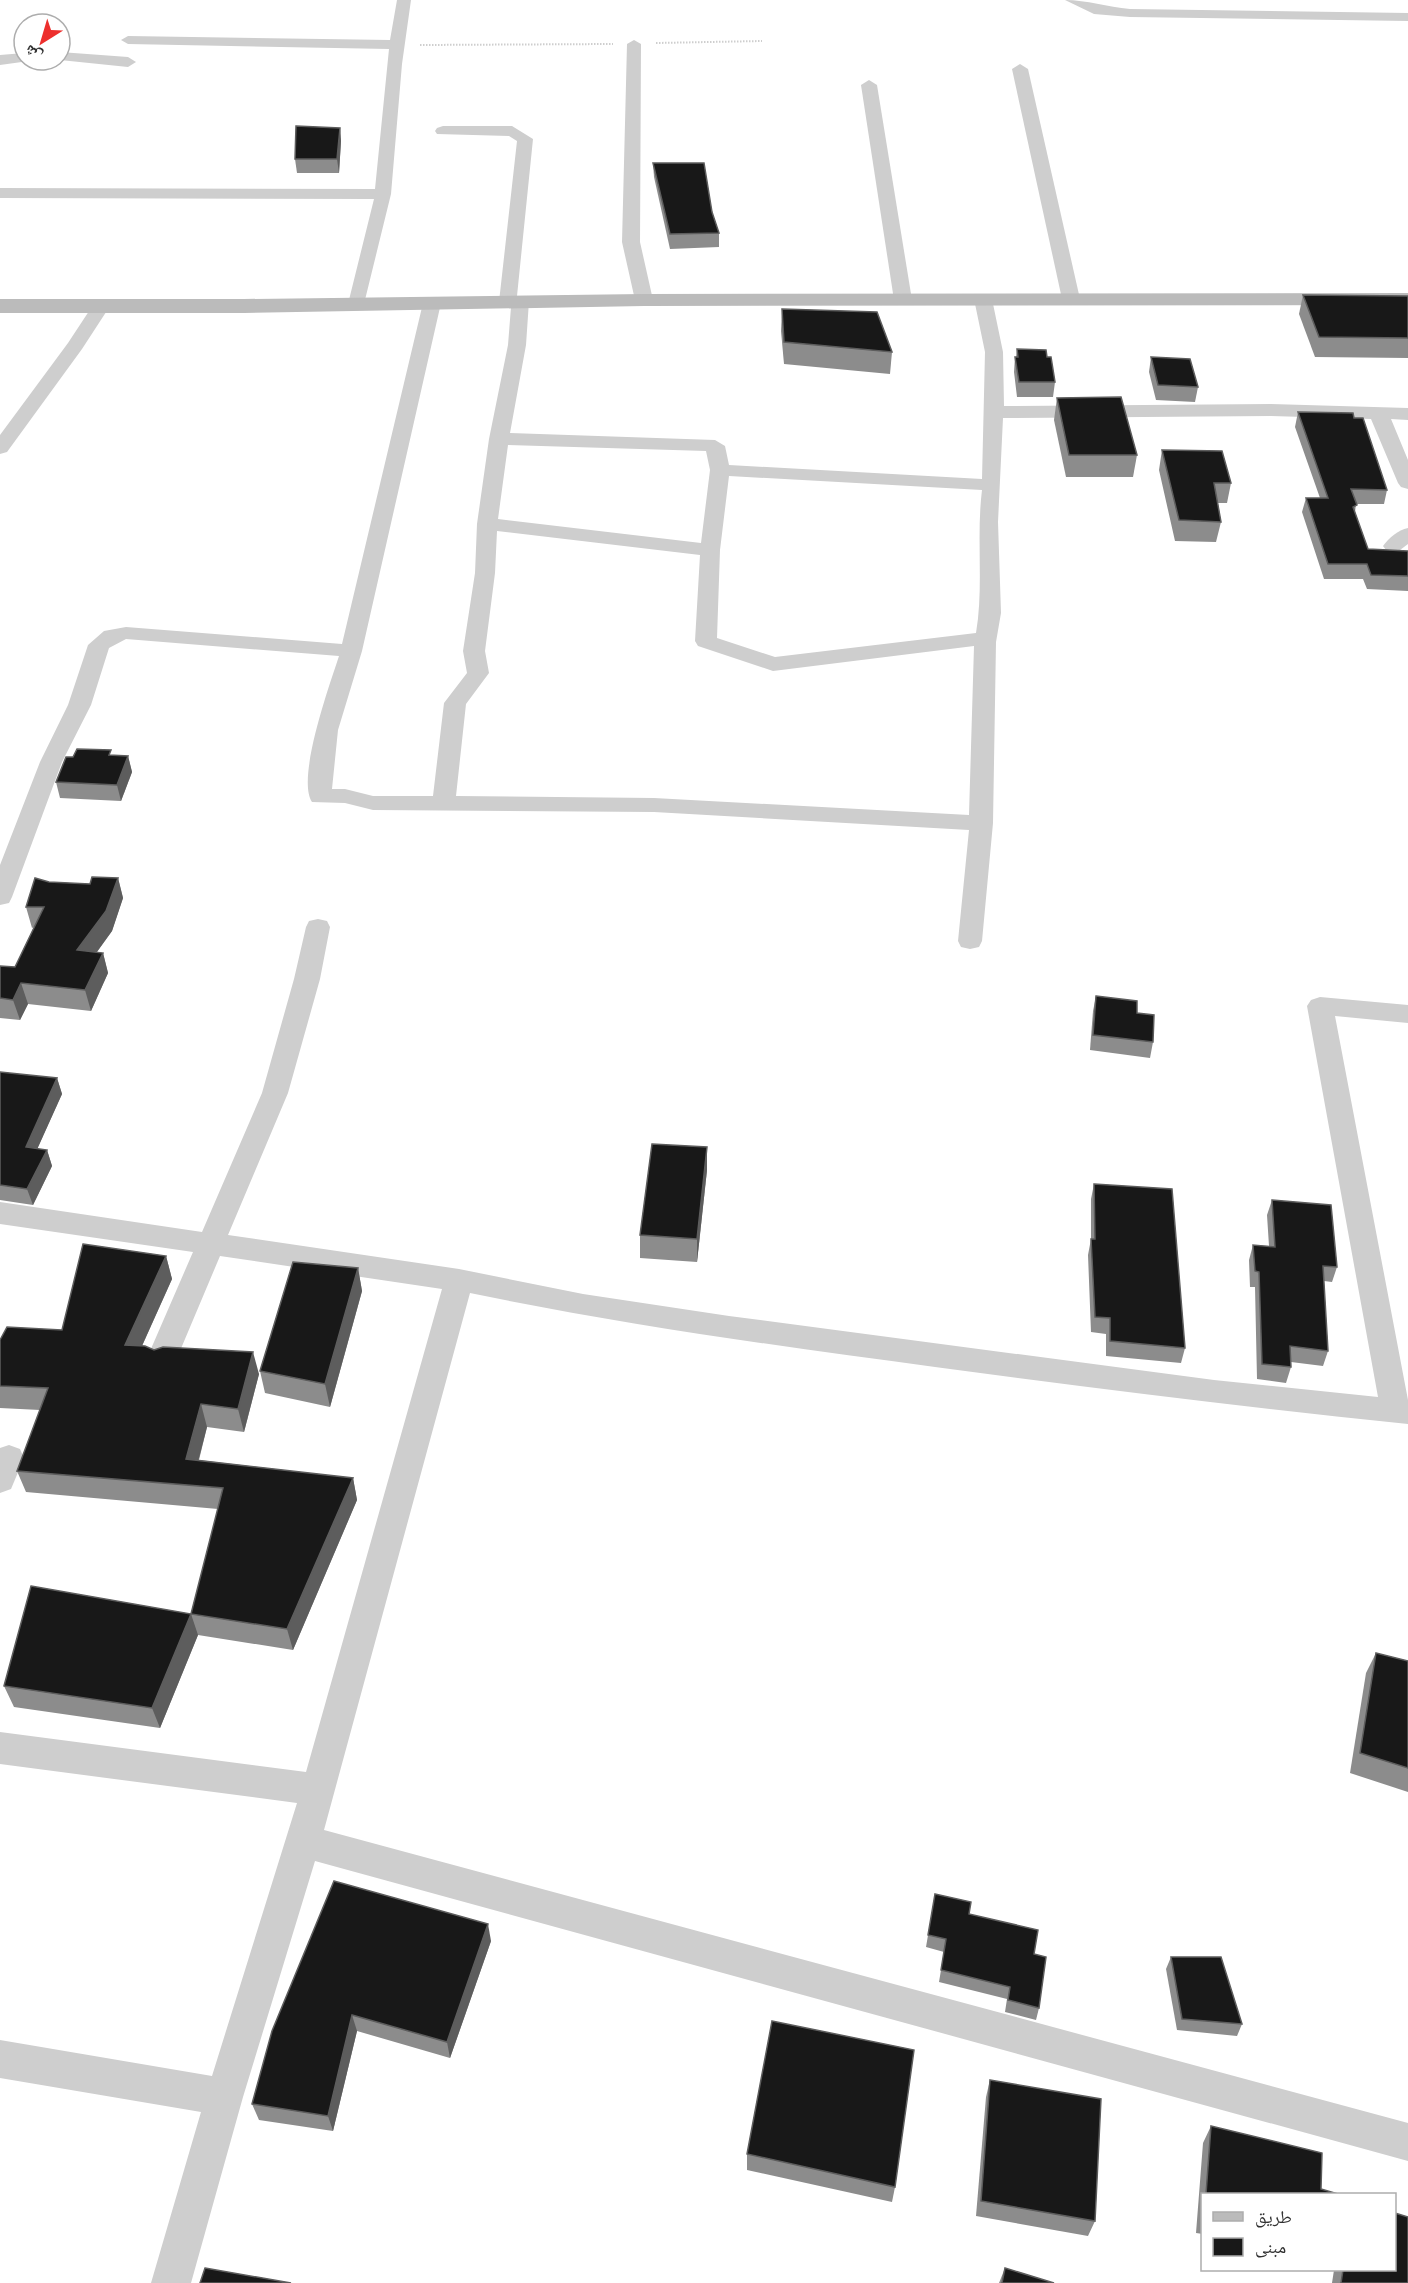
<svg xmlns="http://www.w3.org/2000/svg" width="1408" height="2283" viewBox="0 0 1408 2283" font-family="Arial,'Noto Naskh Arabic',sans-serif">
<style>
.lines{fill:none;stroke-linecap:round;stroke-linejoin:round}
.path{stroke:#cecece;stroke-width:2;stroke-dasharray:1.5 1.5;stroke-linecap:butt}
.minor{fill:#cecece;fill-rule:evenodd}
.secondary{fill:#bbb;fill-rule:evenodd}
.wall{fill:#8c8c8c}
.shaded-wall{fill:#5d5d5d}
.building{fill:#181818;stroke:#5d5d5d;stroke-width:1.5}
</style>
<rect width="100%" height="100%" fill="#fff"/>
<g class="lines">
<g class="path">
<path d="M656,43L762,41"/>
<path d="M420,45L613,44"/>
</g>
<g class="minor">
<path d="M397,0H411L402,64L391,194L363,308H351L348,304L374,199L0,198V188L375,189L389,49L128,44L121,40L128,36L390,40Z"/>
<path d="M1065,0C1087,0 1107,7 1130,9L1408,13V21L1130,17L1094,14Z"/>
<path d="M634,40L641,44L640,242L653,300L644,305L635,300L622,242L627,44Z"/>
<path d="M60,52L128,57L136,62L128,67L60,60Z"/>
<path d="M24,53V60L29,61L0,65V55Z"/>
<path d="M1020,64L1028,69L1080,299L1071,304L1062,299L1012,69Z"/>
<path d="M869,80L877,85L912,300L903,305L894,300L861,85Z"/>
<path d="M443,126H512L533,139L517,296L526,297L529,301L526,345L510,433L715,440L725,446L729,465L982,479L985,352L974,299L983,294L992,299L1003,352L1004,406L1271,404L1408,408V420L1391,419L1408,460V489L1401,487L1398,483L1371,419L1271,416L1003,418L998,522L1001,613L996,642L993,823L982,941L979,947L970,949L961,947L958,941L969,830L654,812L373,810L345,803L312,802C296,778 330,684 339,656L126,639L109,648L91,705L62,762L12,897L9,903L0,905V865L40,762L68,705L88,645L104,631L126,627L342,644L423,303L432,298L441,303L362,651L338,730L332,789H345L373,796H433L444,703L467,673L463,651L475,573L477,524L489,439L508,345L511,307L502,306L499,302L517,141L509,136L437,134L435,131L437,128ZM508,445L706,451L710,470L701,543L498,519ZM729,476L982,490C976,538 984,586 976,633L775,657L717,638L720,550ZM497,531L700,555L695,641L698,646L773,671L974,646L969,815L654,798L456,796L466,704L489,673L485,651L495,573Z"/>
<path d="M101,301L110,306L82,349L7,452L0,454V435L68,343L95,302Z"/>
<path d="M1408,528V544L1400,550H1386L1383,546C1389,538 1398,530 1408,528Z"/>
<path d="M318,919L327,921L330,927L320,979L288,1093L228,1235L459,1269L583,1294L729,1316L1214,1380L1378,1397L1307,1006L1311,1000L1320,997L1408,1005V1023L1335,1016L1408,1400V1424C1250,1408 1093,1388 935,1367C779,1346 624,1325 470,1293L324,1830L1408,2123V2161L315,1861L243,2097L191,2283H151L201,2112L0,2078V2040L212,2076L297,1803L0,1764V1732L306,1772L442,1289L220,1256L177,1358L172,1366L162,1370L152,1366L147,1358L193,1252L0,1224V1202L202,1232L262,1093L294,979L306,927L309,921Z"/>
<path d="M9,1445L20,1449L24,1458L11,1489L0,1493V1448Z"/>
</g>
<path class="secondary" d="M1408,293V305L644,306L244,313H0V299H244L644,294Z"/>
</g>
<g class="wall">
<path d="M340,128L341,141L339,173H297L295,159Z"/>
<path d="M653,163L712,212L719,233V247L670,249L654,177Z"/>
<path d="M1303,295L1408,296V358L1315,357L1299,314Z"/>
<path d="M782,309L892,352L890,374L784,364L781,331Z"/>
<path d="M1017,349L1047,357L1055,382L1053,397H1017L1014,372L1015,357H1016Z"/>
<path d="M1151,357L1198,387L1195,402L1156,400L1149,372Z"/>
<path d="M1057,398L1137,455L1133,477H1066L1054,420Z"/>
<path d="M1298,412L1354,418L1387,490L1384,504H1356L1355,512L1368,549L1408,552V591L1367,589L1363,579H1324L1302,512L1306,498H1320L1295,427Z"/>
<path d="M1162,450L1231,483L1227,503H1218L1221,522L1216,542L1175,541L1159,470Z"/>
<path d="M113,755L128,756L132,772L121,801L60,798L56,782L73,757Z"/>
<path d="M118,878L123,898L112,931L97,952L103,953L108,973L91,1011L28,1004L20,1020L0,1018V966L15,967L34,927L32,928L26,907L49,882L90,884Z"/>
<path d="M1096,996L1137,1013L1153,1042L1150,1058L1090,1050L1093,1011Z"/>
<path d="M0,1072L57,1078L62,1094L37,1149L47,1150L52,1166L33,1205L0,1200Z"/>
<path d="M707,1147V1170L697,1262L640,1258V1235Z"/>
<path d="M1094,1184L1185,1348L1181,1363L1106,1356V1334L1091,1332L1088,1255L1091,1239V1199Z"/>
<path d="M1272,1200L1337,1267L1332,1282L1324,1281L1328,1351L1323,1366L1291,1362V1367L1286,1383L1257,1379L1255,1287H1250L1249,1260L1253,1245L1269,1246L1267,1215Z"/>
<path d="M166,1256L172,1279L142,1346L154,1350L259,1374L244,1432L207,1427L199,1460L353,1478L357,1500L293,1650L198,1635L160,1728L14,1707L4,1686L191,1614L218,1509L26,1492L17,1471L40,1410L0,1408V1340L62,1330Z"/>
<path d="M358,1268L362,1291L330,1407L265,1393L260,1371Z"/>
<path d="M1376,1653L1408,1661V1792L1350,1773L1366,1673Z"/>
<path d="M935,1894L969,1914L1034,1954L1039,2008L1036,2020L1005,2012L1007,1999L939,1982L944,1952L926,1947Z"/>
<path d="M491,1941L450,2058L357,2031L333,2131L259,2120L252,2104L272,2031Z"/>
<path d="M1171,1957L1242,2024L1237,2036L1177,2030L1166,1969Z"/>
<path d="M990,2080L1095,2221L1088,2236L976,2216L986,2097Z"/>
<path d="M1211,2126L1321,2189L1338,2194H1203V2234L1196,2233L1203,2143Z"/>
<path d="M747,2154L895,2187L892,2202L747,2170Z"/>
<path d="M1005,2268L1054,2283H999Z"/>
<path d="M1334,2270H1395L1408,2283H1332Z"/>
</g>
<g class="shaded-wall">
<path d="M340,128L341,141L339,173L337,159Z"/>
<path d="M128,756L132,772L121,801L117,785Z"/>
<path d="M118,878L123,898L112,931L83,971L77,950Z"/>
<path d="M103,953L108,973L91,1011L85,990Z"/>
<path d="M21,983L28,1004L20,1020L13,1000Z"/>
<path d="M57,1078L62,1094L31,1163L26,1147Z"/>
<path d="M707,1147V1170L697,1262V1239Z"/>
<path d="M47,1150L52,1166L33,1205L27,1189Z"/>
<path d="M166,1256L172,1279L132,1368L125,1345Z"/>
<path d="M358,1268L362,1291L330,1407L325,1384Z"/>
<path d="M253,1352L259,1374L244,1432L238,1409Z"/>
<path d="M201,1404L207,1427L193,1481L186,1459Z"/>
<path d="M353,1478L357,1500L293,1650L287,1629Z"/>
<path d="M191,1614L198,1635L160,1728L152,1708Z"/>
<path d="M488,1924L491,1941L450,2058L447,2042Z"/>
<path d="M352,2015L357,2031L333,2131L328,2116Z"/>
</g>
<g class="building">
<path d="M296,126L340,128L337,159H295Z"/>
<path d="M653,163H704L712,212L719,233L670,234Z"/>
<path d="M1303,295L1408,296V338L1319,337Z"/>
<path d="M782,309L877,312L892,352L784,342Z"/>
<path d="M1017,349L1046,350L1047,357H1051L1055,382H1019L1015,357H1018Z"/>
<path d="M1151,357L1190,359L1198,387L1158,385Z"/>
<path d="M1121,397L1137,455H1069L1057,398Z"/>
<path d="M1298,412L1353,413L1354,418H1363L1387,490L1351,489L1357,505L1353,507L1368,549L1408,551V576L1371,575L1367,564H1328L1306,498H1328Z"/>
<path d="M1162,450L1222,451L1231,483H1214L1221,522L1179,520Z"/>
<path d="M77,749L111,750L109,755L128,756L117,785L56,782L66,757H73Z"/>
<path d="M92,877L118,878L106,911L77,950L103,953L85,990L21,983L13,1000L0,998V966L15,967L44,907H26L35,878L49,882L90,884Z"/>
<path d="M1096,996L1137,1001V1013L1154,1015L1153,1042L1093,1035Z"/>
<path d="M0,1072L57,1078L26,1147L47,1150L27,1189L0,1185Z"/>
<path d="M652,1144L707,1147L697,1239L640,1235Z"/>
<path d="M1094,1184L1172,1189L1185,1348L1110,1341V1318L1095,1317L1091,1239H1095Z"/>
<path d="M1272,1200L1331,1205L1337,1267L1323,1266L1328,1351L1290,1346L1291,1367L1262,1364L1259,1272L1255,1271L1253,1245L1275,1247Z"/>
<path d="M83,1244L166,1256L125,1345L145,1346L154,1350L163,1347L253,1352L238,1409L201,1404L186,1459L353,1478L287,1629L191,1614L223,1488L17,1471L48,1388L0,1386V1340L7,1327L62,1330Z"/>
<path d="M293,1262L358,1268L325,1384L260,1371Z"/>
<path d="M31,1586L191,1614L152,1708L4,1686Z"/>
<path d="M1376,1653L1408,1661V1768L1360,1753Z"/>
<path d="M334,1881L488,1924L447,2042L352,2015L328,2116L252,2104L272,2031Z"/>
<path d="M935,1894L971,1902L969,1914L1038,1930L1034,1954L1046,1957L1039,2008L1008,2000L1010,1987L941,1970L946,1939L928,1935Z"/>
<path d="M1171,1957H1221L1242,2024L1182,2019Z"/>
<path d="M772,2021L914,2050L895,2187L747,2154Z"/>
<path d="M990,2080L1101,2099L1095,2221L981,2201Z"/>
<path d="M1211,2126L1322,2153L1321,2189L1338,2194H1206Z"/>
<path d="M1395,2213L1408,2217V2283H1341L1343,2270H1395Z"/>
<path d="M205,2268L291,2283H200Z"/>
<path d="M1005,2268L1054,2283H1002Z"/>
</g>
<rect x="1201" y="2193" width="195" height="78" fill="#ffffff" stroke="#adadad" stroke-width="1.5"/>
<rect x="1213" y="2212" width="30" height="9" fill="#bbbbbb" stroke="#adadad" stroke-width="1.5"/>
<text x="1255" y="2223" font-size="18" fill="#313131">طريق</text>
<rect x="1213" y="2238" width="30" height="18" fill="#181818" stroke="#adadad" stroke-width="1.5"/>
<text x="1255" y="2253" font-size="18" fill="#313131">مبنى</text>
<g transform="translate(42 42) rotate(217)"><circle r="28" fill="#ffffff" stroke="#adadad" stroke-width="1.5"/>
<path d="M0-4.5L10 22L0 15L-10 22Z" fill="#ed2f2d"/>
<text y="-9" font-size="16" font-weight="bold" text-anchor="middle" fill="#313131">ش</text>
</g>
</svg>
